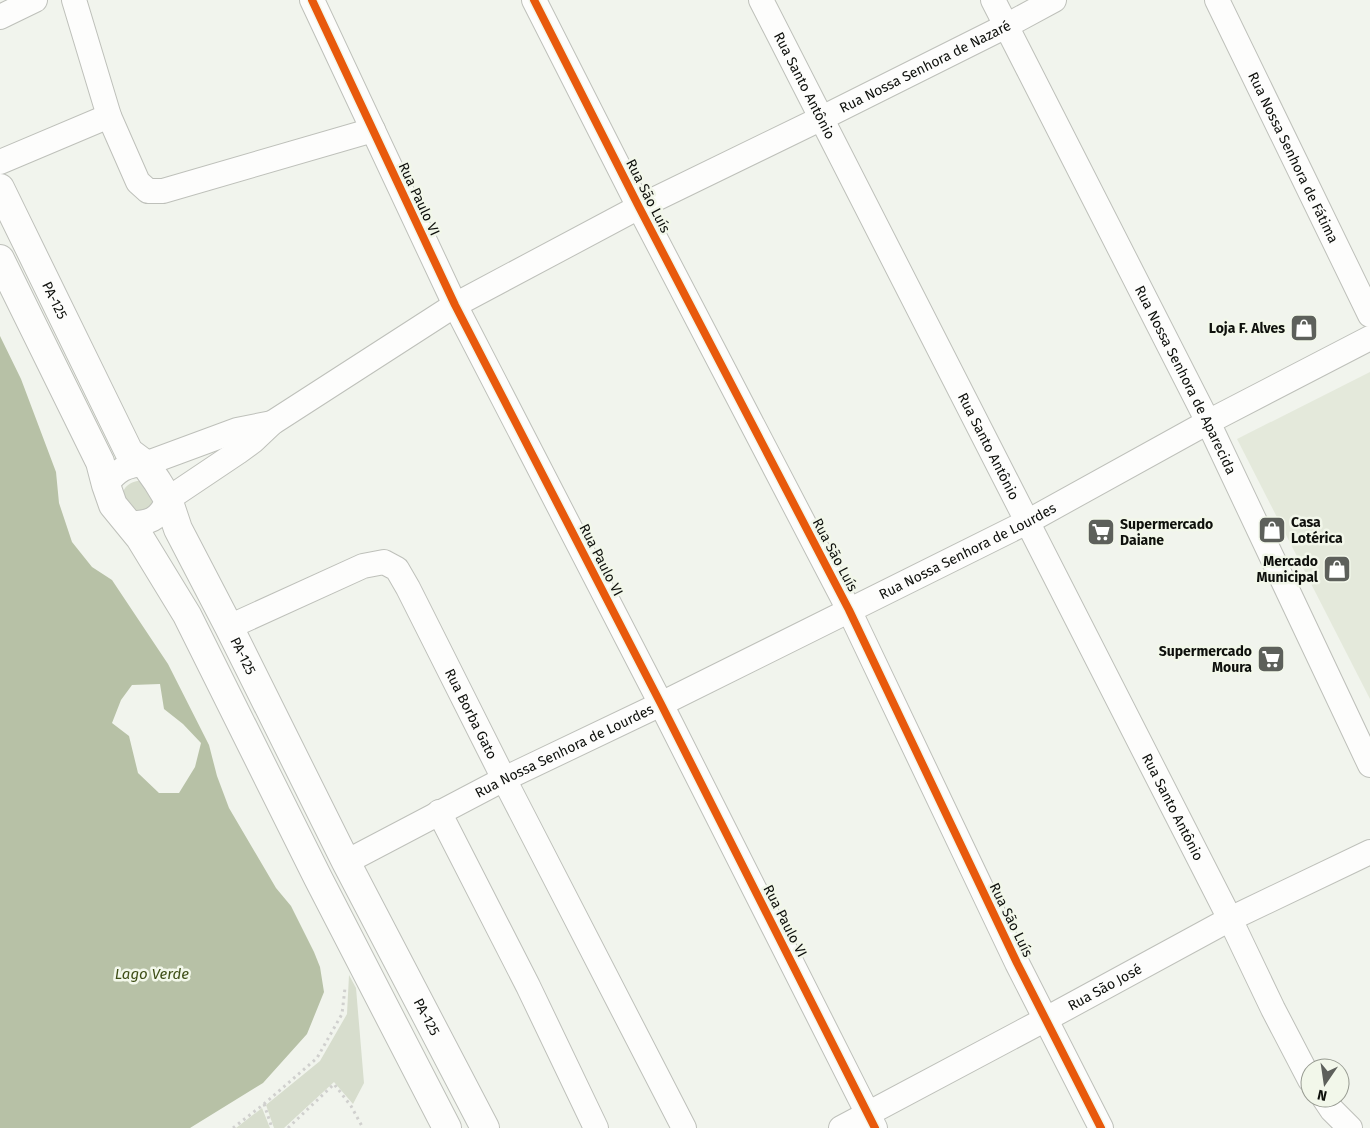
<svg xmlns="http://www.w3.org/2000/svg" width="1370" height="1128" viewBox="0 0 1370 1128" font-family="'Fira Sans',sans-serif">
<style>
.built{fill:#e4e9db}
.green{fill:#d7ddcd}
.water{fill:#b7c1a6;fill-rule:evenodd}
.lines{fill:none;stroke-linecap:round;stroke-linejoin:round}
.minor-casing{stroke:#bec0ba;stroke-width:26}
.tertiary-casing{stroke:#bec0ba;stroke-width:30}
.path{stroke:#d0d0ce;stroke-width:3;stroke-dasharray:2.5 4;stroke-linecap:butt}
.minor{stroke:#fdfdfc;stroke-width:24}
.tertiary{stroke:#fdfdfc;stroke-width:28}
.cycleway-casing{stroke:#f2f7ea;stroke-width:11}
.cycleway{stroke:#e8590c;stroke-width:8}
.labels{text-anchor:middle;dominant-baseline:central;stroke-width:5;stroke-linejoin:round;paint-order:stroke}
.street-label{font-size:14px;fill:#0e100c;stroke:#f2f7ea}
.poi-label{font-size:14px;font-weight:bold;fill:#0e100c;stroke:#f2f7ea;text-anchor:end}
.water-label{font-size:15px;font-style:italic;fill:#3e4e16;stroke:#f2f7ea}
</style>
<rect width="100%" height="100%" fill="#f1f4ed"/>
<path class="built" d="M1370,372V699L1237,439Z"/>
<g class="green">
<path d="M137,481H144L155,501L151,508L144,513L128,510L123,492C126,485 130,483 137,481Z"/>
<path d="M349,975L356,988L364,1083L353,1104L334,1082L284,1128H274L266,1105L320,1061L347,1014Z"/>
<path d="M262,1108L270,1128H236Z"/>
</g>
<path class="water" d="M0,336L21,379L56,472L59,503L72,542L92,567L112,580L168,664L209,745L217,776L229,808L276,888L291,906L314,952L320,967L324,992L307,1034L263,1083L190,1128H0ZM132,685L160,684L164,709L183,724L201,743L195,767L179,793H159L138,773L129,736L112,723L121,700Z"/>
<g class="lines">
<g class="minor-casing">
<g id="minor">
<path d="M74,0L109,116L138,182L148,191H163L373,130"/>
<path d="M312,0L455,305L661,704L875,1128"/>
<path d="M534,0L639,207L849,610L1017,963L1101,1128"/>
<path id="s1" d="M761,0L1230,919L1273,1009L1310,1080"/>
<path id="s2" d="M993,0L1208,422L1370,765"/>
<path id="s3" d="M1217,0L1370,315"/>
<path d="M0,17L35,0"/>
<path d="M0,162L109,116"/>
<path d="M106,485C117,470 126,465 145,464L237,430L272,423"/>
<path id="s4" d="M127,523C148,524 160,520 168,499L238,452L253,441L272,423L455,305L639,207L822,118L1006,26L1054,0"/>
<path id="s5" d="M229,627L363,566L384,562L397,569L408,588L504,779L684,1128"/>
<path d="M439,812L528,986L596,1128"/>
<path id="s6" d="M346,862L504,779L661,704L1027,522L1208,422L1370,338"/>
<path d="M1324,1098L1332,1110L1350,1128"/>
<path id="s7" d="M841,1128L1046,1019L1230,919L1370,852"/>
</g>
</g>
<g class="tertiary-casing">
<g id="tertiary">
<path id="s8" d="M0,188L129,452L145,464L157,481L168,499L178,529L229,627L346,862L485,1128"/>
<path d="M0,259L100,462L106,485L113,505L140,538L187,615L318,878L447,1128"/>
</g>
</g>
<g class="path">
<path d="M264,1104L272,1128"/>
<path d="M233,1128L264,1104L317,1058L342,1014L345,988"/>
<path d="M288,1128L334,1084L351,1106L363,1128"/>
</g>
<use href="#minor" class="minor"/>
<use href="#tertiary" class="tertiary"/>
<g class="cycleway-casing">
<g id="cycleway">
<path d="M312,0L455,305L661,704L875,1128"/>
<path d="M534,0L639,207L849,610L1017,963L1101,1128"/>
</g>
</g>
<use href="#cycleway" class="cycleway"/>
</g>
<defs>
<g id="shop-square" transform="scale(1.4375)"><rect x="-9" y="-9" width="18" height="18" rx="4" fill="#5d605b" stroke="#f2f7ea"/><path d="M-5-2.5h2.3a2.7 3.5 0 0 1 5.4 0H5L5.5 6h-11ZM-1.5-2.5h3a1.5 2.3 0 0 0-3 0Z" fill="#fff"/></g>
<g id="supermarket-square" transform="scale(1.4375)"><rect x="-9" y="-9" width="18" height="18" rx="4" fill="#5d605b" stroke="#f2f7ea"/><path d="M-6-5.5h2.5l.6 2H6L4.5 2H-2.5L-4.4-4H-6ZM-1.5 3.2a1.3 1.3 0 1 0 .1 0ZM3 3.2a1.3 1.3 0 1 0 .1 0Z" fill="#fff"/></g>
</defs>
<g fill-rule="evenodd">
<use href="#shop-square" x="1304" y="328"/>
<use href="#shop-square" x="1272" y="530"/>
<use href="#supermarket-square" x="1101" y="532"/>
<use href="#shop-square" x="1337" y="569"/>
<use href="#supermarket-square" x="1271" y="659"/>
</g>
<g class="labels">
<g class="street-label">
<text stroke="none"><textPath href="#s4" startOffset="926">Rua Nossa Senhora de Nazaré</textPath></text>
<text stroke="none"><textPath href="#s1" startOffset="96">Rua Santo Antônio</textPath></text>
<text stroke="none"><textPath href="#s3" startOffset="175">Rua Nossa Senhora de Fátima</textPath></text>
<text transform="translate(648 196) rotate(63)">Rua São Luís</text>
<text transform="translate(419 199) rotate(65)">Rua Paulo VI</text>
<text stroke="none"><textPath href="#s8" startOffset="125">PA-125</textPath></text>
<text stroke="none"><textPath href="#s2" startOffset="426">Rua Nossa Senhora de Aparecida</textPath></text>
<text stroke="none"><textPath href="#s1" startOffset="501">Rua Santo Antônio</textPath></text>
<text stroke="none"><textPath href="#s6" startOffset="695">Rua Nossa Senhora de Lourdes</textPath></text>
<text transform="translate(835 555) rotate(62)">Rua São Luís</text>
<text transform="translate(601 560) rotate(63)">Rua Paulo VI</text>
<text stroke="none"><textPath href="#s8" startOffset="530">PA-125</textPath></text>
<text stroke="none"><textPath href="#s5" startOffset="346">Rua Borba Gato</textPath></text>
<text stroke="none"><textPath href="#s6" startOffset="245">Rua Nossa Senhora de Lourdes</textPath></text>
<text stroke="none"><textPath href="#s1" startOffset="906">Rua Santo Antônio</textPath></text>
<text transform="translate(1011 920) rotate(64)">Rua São Luís</text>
<text transform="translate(785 921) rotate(63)">Rua Paulo VI</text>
<text stroke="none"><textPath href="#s7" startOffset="299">Rua São José</textPath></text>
<text stroke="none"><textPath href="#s8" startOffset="935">PA-125</textPath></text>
</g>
<g class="poi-label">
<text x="1285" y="328">Loja F. Alves</text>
<text x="1291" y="522" text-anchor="start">Casa<tspan x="1291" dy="16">Lotérica</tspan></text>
<text x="1120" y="524" text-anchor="start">Supermercado<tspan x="1120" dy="16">Daiane</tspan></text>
<text x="1318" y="561">Mercado<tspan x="1318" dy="16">Municipal</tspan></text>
<text x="1252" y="651">Supermercado<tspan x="1252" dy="16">Moura</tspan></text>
</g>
<g class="water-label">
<text x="152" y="974">Lago Verde</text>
</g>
</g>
<g transform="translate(1325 1083) rotate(193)"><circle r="24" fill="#f2f7ea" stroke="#979b91"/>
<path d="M0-4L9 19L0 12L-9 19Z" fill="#5d605b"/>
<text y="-8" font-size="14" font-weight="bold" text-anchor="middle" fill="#0e100c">N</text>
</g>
</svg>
